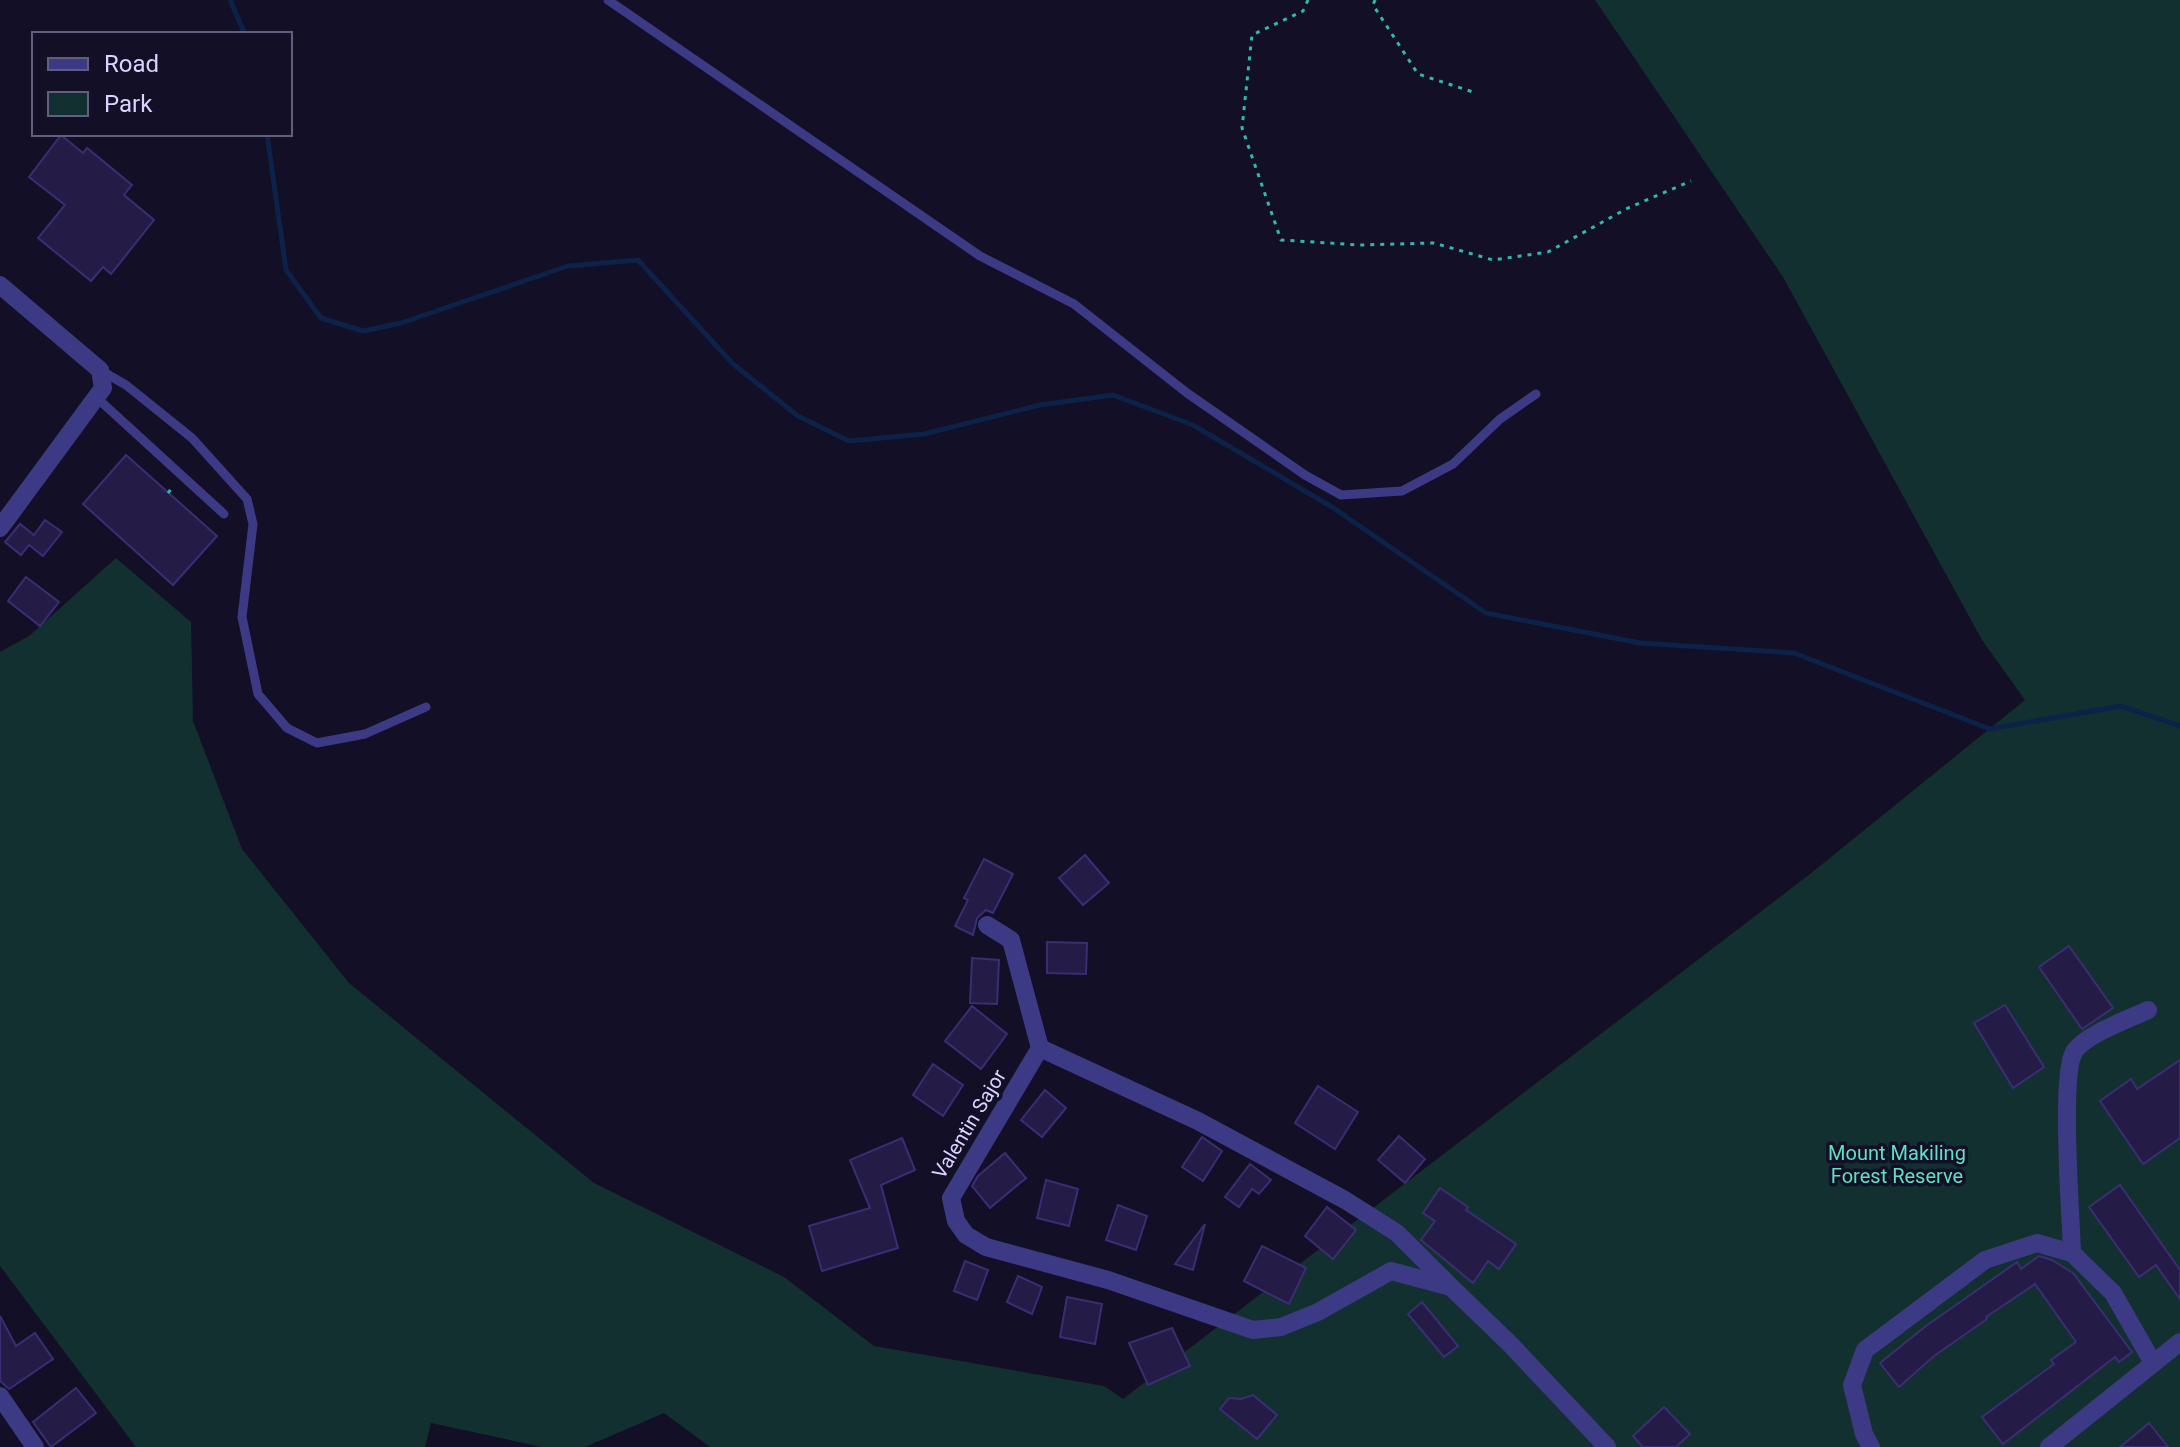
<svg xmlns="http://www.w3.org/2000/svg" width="2180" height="1447" viewBox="0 0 2180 1447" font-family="Roboto,sans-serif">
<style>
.green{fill:#12302f}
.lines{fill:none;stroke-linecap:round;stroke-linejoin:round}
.stream{stroke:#0c2248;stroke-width:5}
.building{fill:#241b47;stroke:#3b2d73;stroke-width:2}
.path{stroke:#2fb8b0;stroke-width:3;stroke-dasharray:4 6;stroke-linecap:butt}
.lane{stroke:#3d3a85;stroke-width:9}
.street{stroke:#3d3a85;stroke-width:18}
.labels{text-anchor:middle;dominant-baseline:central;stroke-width:7;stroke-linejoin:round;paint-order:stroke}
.street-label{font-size:20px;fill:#d9d4ff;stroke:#130f26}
.park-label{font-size:20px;fill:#5fe0c0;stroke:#130f26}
</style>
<rect width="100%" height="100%" fill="#130f26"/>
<path class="green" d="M1595,0H2180V1447H710L664,1413L585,1447H542L431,1423L425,1447H136L0,1266V652L29,636L116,558L191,622L193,721L242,849L349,983L594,1183L784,1277L874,1346L1104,1386L1123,1399L1810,874L2025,700L1982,640L1783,277Z"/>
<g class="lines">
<g class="stream">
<path d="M230,0L245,34"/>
<path d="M267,134L286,270L321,318L363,331L401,323L568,266L638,260L733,364L798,416L849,441L924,434L1040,405L1113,395L1193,425L1332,507L1486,613L1640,643L1794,653L1990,729L2121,706L2180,726"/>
</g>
</g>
<g class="building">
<path d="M61,135L83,153L87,148L132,185L124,195L154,220L111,274L103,267L91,281L38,238L65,205L29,177Z"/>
<path d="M126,455L217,536L173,585L83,504Z"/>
<path d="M45,520L62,532L43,556L29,545L21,555L5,542L20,524L34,535Z"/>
<path d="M26,577L59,602L40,626L8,601Z"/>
<path d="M1085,855L1109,883L1083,905L1059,878Z"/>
<path d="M984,859L1013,874L993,913L986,910L977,918L973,935L955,926L968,900L964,898Z"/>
<path d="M1047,942L1087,943L1086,974L1047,973Z"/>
<path d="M2069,946L2113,1008L2082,1029L2039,967Z"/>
<path d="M972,958L999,960L997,1004L970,1003Z"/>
<path d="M2005,1005L2044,1067L2013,1088L1974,1023Z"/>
<path d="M972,1006L1007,1034L981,1069L945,1041Z"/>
<path d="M2180,1060V1138L2143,1164L2100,1101L2131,1079L2137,1089Z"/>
<path d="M933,1064L963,1085L943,1116L913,1095Z"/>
<path d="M1318,1086L1358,1112L1335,1149L1295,1123Z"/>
<path d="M1045,1090L1066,1108L1042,1137L1021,1120Z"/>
<path d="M1399,1136L1425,1159L1405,1183L1378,1160Z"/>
<path d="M1202,1137L1222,1151L1203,1181L1182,1167Z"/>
<path d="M902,1138L915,1170L881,1185L898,1248L822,1271L809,1226L870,1208L850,1160Z"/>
<path d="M1005,1153L1026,1178L990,1208L972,1186L978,1176Z"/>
<path d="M1250,1164L1271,1180L1259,1194L1252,1189L1239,1207L1225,1197Z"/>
<path d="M1046,1180L1078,1189L1069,1226L1037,1218Z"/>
<path d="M2120,1185L2180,1270V1299L2156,1265L2139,1277L2089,1207Z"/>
<path d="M1440,1188L1468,1207L1466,1210L1516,1244L1499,1269L1488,1261L1473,1283L1421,1240L1435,1221L1423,1213Z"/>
<path d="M1118,1205L1147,1216L1136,1250L1106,1240Z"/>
<path d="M1327,1207L1356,1230L1333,1259L1305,1236Z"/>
<path d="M1205,1224L1193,1270L1175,1264Z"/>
<path d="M1262,1246L1306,1268L1289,1304L1244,1281Z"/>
<path d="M2039,1256L2052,1260L2073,1273L2132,1352L2119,1362L2115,1357L2003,1444L1982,1417L2054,1364L2051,1360L2076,1342L2035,1284L1986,1317L1987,1319L1934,1356L1899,1387L1880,1363L1926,1326L2017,1262L2021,1269Z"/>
<path d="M965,1261L988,1270L977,1300L954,1291Z"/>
<path d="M1018,1276L1042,1287L1032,1314L1007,1302Z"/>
<path d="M1067,1297L1102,1304L1095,1344L1060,1337Z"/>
<path d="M1422,1302L1458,1346L1444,1357L1408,1314Z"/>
<path d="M0,1316L16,1346L35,1333L53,1359L9,1389L0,1381Z"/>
<path d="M1172,1328L1190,1366L1148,1385L1129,1343Z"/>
<path d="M76,1388L96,1413L51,1447L33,1422Z"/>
<path d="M1253,1395L1277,1415L1257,1439L1220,1409L1229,1398L1241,1399Z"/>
<path d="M1664,1407L1690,1434L1676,1447H1643L1633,1436Z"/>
<path d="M2149,1423L2168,1447H2120L2136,1434Z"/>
</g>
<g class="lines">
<g class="path">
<path d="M1308,0L1303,11L1252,35L1242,128L1281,240L1360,245L1434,243L1493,260L1548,252L1628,208L1691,181"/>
<path d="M1375,0L1373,5L1418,74L1473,92"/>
<path d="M168,493L174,485"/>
</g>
<g class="lane">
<path d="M608,0L980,256L1074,304L1187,393L1305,475L1341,495L1402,491L1453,464L1500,419L1536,394"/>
<path d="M100,370L126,385L192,438L247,499L253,524L242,617L258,694L287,728L317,743L365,734L426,707"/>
<path d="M97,398L224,514"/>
</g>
<g class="street">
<path d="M0,285L100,370L103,388L0,528"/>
<path d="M987,925L1011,940L1040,1048"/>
<path d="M1040,1048L1198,1121L1345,1200L1397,1233L1451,1287L1391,1271L1318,1312L1281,1327L1253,1330L1108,1280L986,1247L966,1235L956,1221L951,1198Z"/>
<path d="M2072,1253C2071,1218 2060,1075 2074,1052C2084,1035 2129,1019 2148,1010"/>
<path d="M1451,1287L1511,1345L1607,1447"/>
<path d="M0,1396L35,1447"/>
<path d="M1871,1447L1864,1434L1852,1385L1865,1350L1985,1260L2037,1243L2072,1253L2113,1293L2153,1363"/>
<path d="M2049,1447L2180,1342"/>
</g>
</g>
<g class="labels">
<g class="street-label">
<text transform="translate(969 1124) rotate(-59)">Valentin Sajor</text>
</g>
<g class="park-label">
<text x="1897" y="1153">Mount Makiling<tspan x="1897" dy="23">Forest Reserve</tspan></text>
</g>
</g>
<rect x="32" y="32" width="260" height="104" fill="#130f26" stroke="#625e7d" stroke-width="2"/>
<rect x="48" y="58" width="40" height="12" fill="#3d3a85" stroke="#625e7d" stroke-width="2"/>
<text x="104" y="72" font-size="24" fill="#d9d4ff">Road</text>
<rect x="48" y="92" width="40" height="24" fill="#12302f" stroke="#625e7d" stroke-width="2"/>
<text x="104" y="112" font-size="24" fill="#d9d4ff">Park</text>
</svg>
